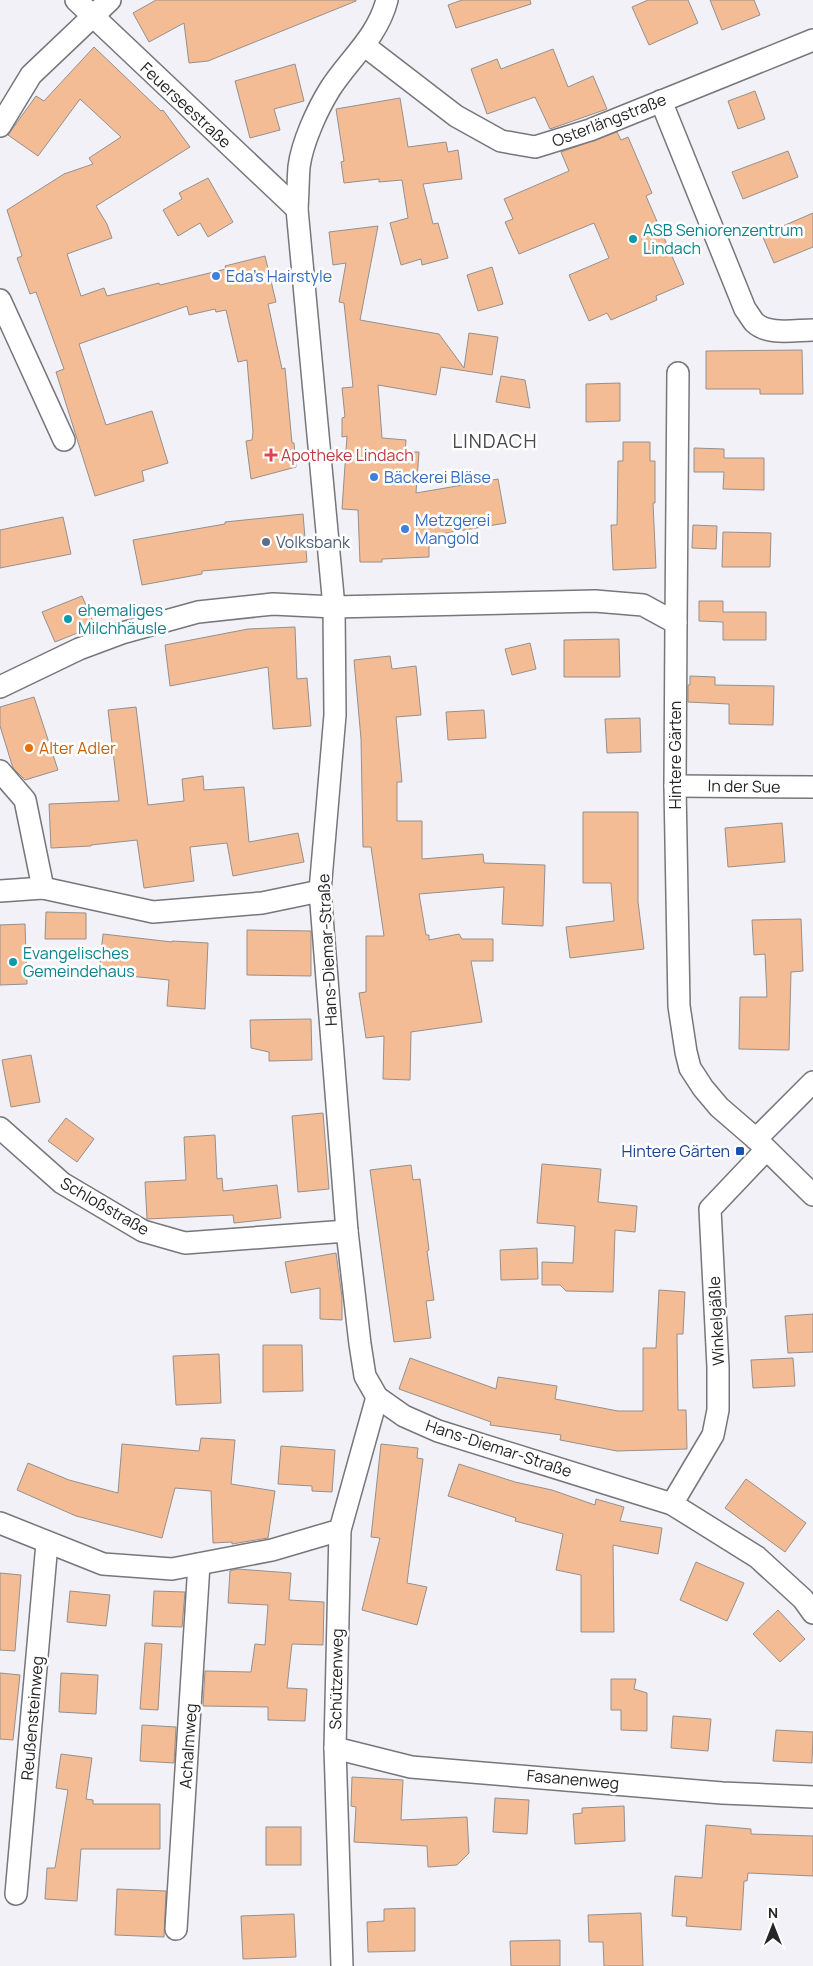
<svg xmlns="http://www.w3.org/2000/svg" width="813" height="1966" viewBox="0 0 813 1966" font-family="Manrope,sans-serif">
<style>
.building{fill:#f4bc95;stroke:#95908d}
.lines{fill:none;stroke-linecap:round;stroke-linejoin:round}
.street-casing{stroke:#76767b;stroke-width:24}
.street{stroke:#fff;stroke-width:21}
.culture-dot{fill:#0f9aa8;stroke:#fff;stroke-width:2}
.shop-dot{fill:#3f7fe0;stroke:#fff;stroke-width:2}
.health-dot{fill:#e0444e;stroke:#fff;stroke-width:2}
.service-dot{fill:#5c6f8a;stroke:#fff;stroke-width:2}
.food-dot{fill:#e8710a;stroke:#fff;stroke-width:2}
.transit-dot{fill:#1a4fb4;stroke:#fff;stroke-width:2}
.labels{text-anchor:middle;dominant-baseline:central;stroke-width:5;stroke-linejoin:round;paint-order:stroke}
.street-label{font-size:16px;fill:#262628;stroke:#fff}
.culture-label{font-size:16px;fill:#0d838f;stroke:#fff;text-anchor:start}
.shop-label{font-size:16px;fill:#366cbe;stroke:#fff;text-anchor:start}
.health-label{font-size:16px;fill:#be3a42;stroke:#fff;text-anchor:start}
.service-label{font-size:16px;fill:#4e5e75;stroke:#fff;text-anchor:start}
.food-label{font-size:16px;fill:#c56008;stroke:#fff;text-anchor:start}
.transit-label{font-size:16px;fill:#164399;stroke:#fff;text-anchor:end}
.quarter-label{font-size:19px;letter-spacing:1px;fill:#49484d;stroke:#fff}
</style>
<rect width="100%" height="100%" fill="#f2f1f7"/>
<g class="building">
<path d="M156,0H356V1L208,61L189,63L184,23L149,42L133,13Z"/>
<path d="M462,0H530L531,4L456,28L448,5Z"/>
<path d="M648,0H688L698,23L649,45L632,7Z"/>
<path d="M710,0H754L760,15L722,30Z"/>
<path d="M94,47L161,111L163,110L190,147L96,206L107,224L112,238L67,254L81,296L104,288L107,296L159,283L160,285L226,269L225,266L265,256L276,302L268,304L282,369L285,368L292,443H294L296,467L251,479L246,441L252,440L253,432L247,360L238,362L226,310L216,312L215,309L189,315L187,306L79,344L106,425L152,411L168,463L142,471L144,481L95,496L56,372L64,369L36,292L30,294L17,258L22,256L7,210L64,174L93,164L89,158L121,137L80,99L38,156L8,135L36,96L44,101Z"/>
<path d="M553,49L568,87L593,76L607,109L550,129L535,97L487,114L471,69L497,59L501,69Z"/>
<path d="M295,64L304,101L274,109L280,130L250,138L235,81Z"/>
<path d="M755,91L765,119L738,129L728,101Z"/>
<path d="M400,98L408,147L446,142L448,152L458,150L462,179L423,184L433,224L438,223L448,258L422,265L421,259L401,265L390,223L408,218L402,180L379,182V179L344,183L341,162L344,161L336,109Z"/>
<path d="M617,132L621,140L628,137L652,193L646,196L684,284L656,296L657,300L611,320L607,313L589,321L569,275L609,258L594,223L519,254L505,222L513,219L504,199L569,171L561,152Z"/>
<path d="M788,151L798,177L743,199L732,172Z"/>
<path d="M208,178L233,222L208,237L200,223L178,236L163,210L182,199L179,193Z"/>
<path d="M813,213V247L774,263L762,235Z"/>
<path d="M378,226L360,320L439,334L464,368L469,333L498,337L492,375L441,367L436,395L378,385L382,438L406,440L405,452H419L416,493L498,479L506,523L429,536V557L382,559V562H360L358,510L342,509L347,436L342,437V418L345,417L342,388L353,387L344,303L339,302L346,263L333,265L329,232Z"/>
<path d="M492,267L503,304L478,311L467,275Z"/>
<path d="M802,350L803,394H760V389H706V351Z"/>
<path d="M501,376L525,380L530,408L496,402Z"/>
<path d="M620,383V421L586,422V384Z"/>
<path d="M623,442H650V461H655V503H653L656,568L613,570L611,525H617L618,461H623Z"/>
<path d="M694,448L724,449V458H764V490L723,489L724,472H694Z"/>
<path d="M303,514L307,562L202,571V574L142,585L133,540L225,524V522Z"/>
<path d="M63,517L71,554L0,568V530Z"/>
<path d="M693,525L717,526L716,549L692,548Z"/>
<path d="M723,532L771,533L770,567H722Z"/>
<path d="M82,596L95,626L55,642L42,612Z"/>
<path d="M699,601H723V612H766V640H723V622L699,621Z"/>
<path d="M295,627L297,679L307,678L311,726L273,729L268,667L170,686L165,645L248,629Z"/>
<path d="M619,639L620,677H564V640Z"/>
<path d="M530,643L536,669L512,675L505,649Z"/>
<path d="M390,656L392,669L416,666L421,715L396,717L402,782H397V821H422V859L483,854L484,863L545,865L543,926L502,924L504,887L419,894L426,935H429V940L459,934L462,939H493V961H471L482,1022L411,1032L410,1080L383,1079L384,1036L366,1038L359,993L366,992V936H384L371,847H363L361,739L354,660Z"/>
<path d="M690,676L715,677V685L774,686L773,725L729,724V704L688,702V685H690Z"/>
<path d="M34,697L58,770L25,780L13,768L0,726V707Z"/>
<path d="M136,707L148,805L184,801L182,779L203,776L204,790L244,787L249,842L298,833L304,862L233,876L227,843L190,847L194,881L144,888L137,840L91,845V846L51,848L49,804L119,801L108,710Z"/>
<path d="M484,710L486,738L448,740L446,712Z"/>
<path d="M640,718L641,752L607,753L605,719Z"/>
<path d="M583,812H638V902L644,949L570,958L566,927L614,921L611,883H583Z"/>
<path d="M782,823L785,862L728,867L725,828Z"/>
<path d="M46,912L86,913V939H45Z"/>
<path d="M801,919L803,971L791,972L789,1050L739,1049L740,997H767L765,954L754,955L752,920Z"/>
<path d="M25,924L27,984L0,985V925Z"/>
<path d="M247,930L311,931V976L247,975Z"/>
<path d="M103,934L172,942V941L208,943L205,1009L167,1006L169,980L99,973Z"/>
<path d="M311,1019L312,1060L269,1061V1052L251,1048L250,1020Z"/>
<path d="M31,1055L40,1102L11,1107L2,1060Z"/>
<path d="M323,1113L329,1189L298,1192L292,1116Z"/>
<path d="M66,1118L94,1139L77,1162L48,1141Z"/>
<path d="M215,1135L217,1179L222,1178L223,1191L277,1185L281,1218L234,1223L233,1215L147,1219L145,1182L186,1180L184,1137Z"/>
<path d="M542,1164L601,1169L598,1202L637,1206L635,1232L615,1230L613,1292L566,1291L560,1285H542V1262L573,1263L575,1226L537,1223Z"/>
<path d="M411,1165L413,1180L420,1179L429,1250L427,1251L434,1300L426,1301L431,1338L394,1342L370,1170Z"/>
<path d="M537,1248L538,1279L501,1280L500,1250Z"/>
<path d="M336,1253L342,1297V1320L320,1319V1288L291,1293L285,1262Z"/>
<path d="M659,1290L685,1292L683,1334H677L678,1410H686L687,1449L617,1451L560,1440L561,1435L490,1425L491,1422L399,1389L410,1358L496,1389L498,1377L557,1386L555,1399L618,1411H643V1348H656Z"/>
<path d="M813,1314V1352L788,1353L785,1316Z"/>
<path d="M263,1345H302L303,1391L263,1392Z"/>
<path d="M219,1354L221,1403L176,1405L173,1356Z"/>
<path d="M793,1358L795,1386L753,1388L751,1360Z"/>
<path d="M201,1438L235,1440L231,1484L275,1491L268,1538L232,1544V1542L213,1543L211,1491L175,1488L162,1538L76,1516L17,1490L28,1463L69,1480L118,1493L122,1444L199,1451Z"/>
<path d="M381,1444L418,1448L417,1458L423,1459L407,1583L427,1587L417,1625L362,1610L380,1538L371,1537Z"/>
<path d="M281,1446L335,1450L332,1492L312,1491V1486L278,1484Z"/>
<path d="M459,1464L515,1482L552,1490L595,1505L596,1499L624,1507L620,1521L662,1528L658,1554L613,1545L614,1632H581V1575L556,1570L563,1534L515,1521L516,1518L448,1496Z"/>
<path d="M746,1479L806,1523L785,1552L725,1508Z"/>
<path d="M696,1562L744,1583L727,1621L680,1600Z"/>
<path d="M237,1569L291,1573L289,1600L324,1602L323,1645L292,1644L287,1688L307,1689L305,1721L268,1720V1707L203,1706L205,1671L251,1672L255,1644L265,1645L268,1605L228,1603L230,1571Z"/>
<path d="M0,1573L21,1575L15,1651L0,1650Z"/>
<path d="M70,1591L110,1595L106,1626L67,1622Z"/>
<path d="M154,1591L185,1592L182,1627L152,1626Z"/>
<path d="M778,1610L805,1639L780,1662L753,1634Z"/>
<path d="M145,1643L162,1644L158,1710L140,1709Z"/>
<path d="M0,1673L20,1675L13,1740L0,1739Z"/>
<path d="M61,1673L98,1675L96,1714L59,1712Z"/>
<path d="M611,1679H636L634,1689L647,1693V1731L621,1730V1710H611Z"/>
<path d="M673,1716L711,1719L708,1751L671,1748Z"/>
<path d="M142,1725L176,1727L174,1763L140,1761Z"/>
<path d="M776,1730L813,1732L812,1763L773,1761Z"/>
<path d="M61,1754L92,1758L86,1799L93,1800V1804H160V1849H81L77,1901L45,1899L47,1868H55L68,1790L56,1788Z"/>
<path d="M352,1777L403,1780L401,1820L467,1817L469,1853L457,1865L428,1867L427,1846L354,1842L356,1807L351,1806Z"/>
<path d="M495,1798L529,1800L527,1834L493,1832Z"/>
<path d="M624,1806L625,1841L575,1844L573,1814L582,1813V1808Z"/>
<path d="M706,1825L751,1829V1834L813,1836V1876L748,1873L747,1881H744L741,1930L686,1926L687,1917L672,1916L675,1876L702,1878Z"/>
<rect x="266" y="1827" width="35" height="38"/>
<path d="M117,1889L166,1891L164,1937L115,1935Z"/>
<path d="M415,1908V1951L368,1952L367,1922L384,1921V1909Z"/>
<path d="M641,1913L643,1966H604L603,1942H589L588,1915Z"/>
<path d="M294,1914L296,1957L243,1959L241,1916Z"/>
<path d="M560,1940V1966H511L510,1941Z"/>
</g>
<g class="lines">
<g class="street-casing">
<g id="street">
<path d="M76,0L297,209"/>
<path d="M387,0C377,38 349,59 330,89C317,110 302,143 299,167C298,181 298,195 297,209L334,607L335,715L320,891L347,1231L360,1344L365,1376L377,1397L404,1416L438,1431L672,1504L757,1557L803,1599L813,1613"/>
<path d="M365,46L456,116L501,141L535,147L590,130L813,40"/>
<path d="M661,101L745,309C748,313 751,318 754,322C768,336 795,330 813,330"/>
<path d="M0,126L31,75L110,0"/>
<path d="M0,300L64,440"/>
<path d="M676,623L678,373"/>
<path d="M0,687L79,649L122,633L198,612L273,604L334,607L595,601L643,605L676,623L675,786L679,1006L686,1052L690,1068L703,1088L719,1107L756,1139L813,1195"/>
<path d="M0,771L25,800L43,888"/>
<path d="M675,786L813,787"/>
<path d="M0,891L43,888L153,912L262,903L320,891"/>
<path d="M0,1128L62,1183L143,1231L185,1243L347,1231"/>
<path d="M756,1139L813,1082"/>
<path d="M672,1504L713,1435L718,1410V1367L710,1209L766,1150"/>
<path d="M0,1523L103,1564L172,1569L272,1550L340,1530"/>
<path d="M335,1748L411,1767L722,1793L813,1797"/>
<path d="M16,1894L47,1543"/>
<path d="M176,1929L199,1564"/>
<path d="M342,1966L335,1748L340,1530L377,1397"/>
</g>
</g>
<use href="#street" class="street"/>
</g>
<g class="culture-dot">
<circle cx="633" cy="239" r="5"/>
<circle cx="68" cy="619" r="5"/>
<circle cx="13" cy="962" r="5"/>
</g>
<g class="shop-dot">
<circle cx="216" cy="276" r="5"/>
<circle cx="374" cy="477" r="5"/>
<circle cx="405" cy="529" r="5"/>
</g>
<path class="health-dot" d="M268.5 447.5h5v5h5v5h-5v5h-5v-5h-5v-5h5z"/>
<circle class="service-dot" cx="266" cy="542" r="5"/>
<circle class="food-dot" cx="29" cy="748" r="5"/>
<rect class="transit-dot" x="735" y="1146" width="10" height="10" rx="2.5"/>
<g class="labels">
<g class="street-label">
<text transform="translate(186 105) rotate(43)">Feuerseestraße</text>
<text transform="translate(609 120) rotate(-21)">Osterlängstraße</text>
<text transform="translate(675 755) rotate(-90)">Hintere Gärten</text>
<text transform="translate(744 786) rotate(1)">In der Sue</text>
<text transform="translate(327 950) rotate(-93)">Hans-Diemar-Straße</text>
<text transform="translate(105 1206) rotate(30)">Schloßstraße</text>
<text transform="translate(716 1321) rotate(-93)">Winkelgäßle</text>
<text transform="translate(499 1448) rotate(18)">Hans-Diemar-Straße</text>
<text transform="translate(336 1679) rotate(-89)">Schützenweg</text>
<text transform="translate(32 1718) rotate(-85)">Reußensteinweg</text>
<text transform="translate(188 1746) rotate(-86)">Achalmweg</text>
<text transform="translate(573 1779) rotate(5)">Fasanenweg</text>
</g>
<g class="culture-label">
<text x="643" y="230">ASB Seniorenzentrum<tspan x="643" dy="18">Lindach</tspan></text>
<text x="78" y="610">ehemaliges<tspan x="78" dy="18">Milchhäusle</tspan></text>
<text x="23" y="953">Evangelisches<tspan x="23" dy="18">Gemeindehaus</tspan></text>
</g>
<g class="shop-label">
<text x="226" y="276">Eda's Hairstyle</text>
<text x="384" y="477">Bäckerei Bläse</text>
<text x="415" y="520">Metzgerei<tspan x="415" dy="18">Mangold</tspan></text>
</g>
<g class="health-label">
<text x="281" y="455">Apotheke Lindach</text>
</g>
<g class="service-label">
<text x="276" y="542">Volksbank</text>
</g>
<g class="food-label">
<text x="39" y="748">Alter Adler</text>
</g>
<g class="transit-label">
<text x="730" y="1151">Hintere Gärten</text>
</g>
<g class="quarter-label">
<text x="495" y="441">LINDACH</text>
</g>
</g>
<g transform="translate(773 1926)" stroke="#ffffff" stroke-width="4" paint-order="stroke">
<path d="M0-4L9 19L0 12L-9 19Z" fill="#262628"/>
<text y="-8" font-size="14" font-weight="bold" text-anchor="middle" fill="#262628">N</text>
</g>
</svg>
